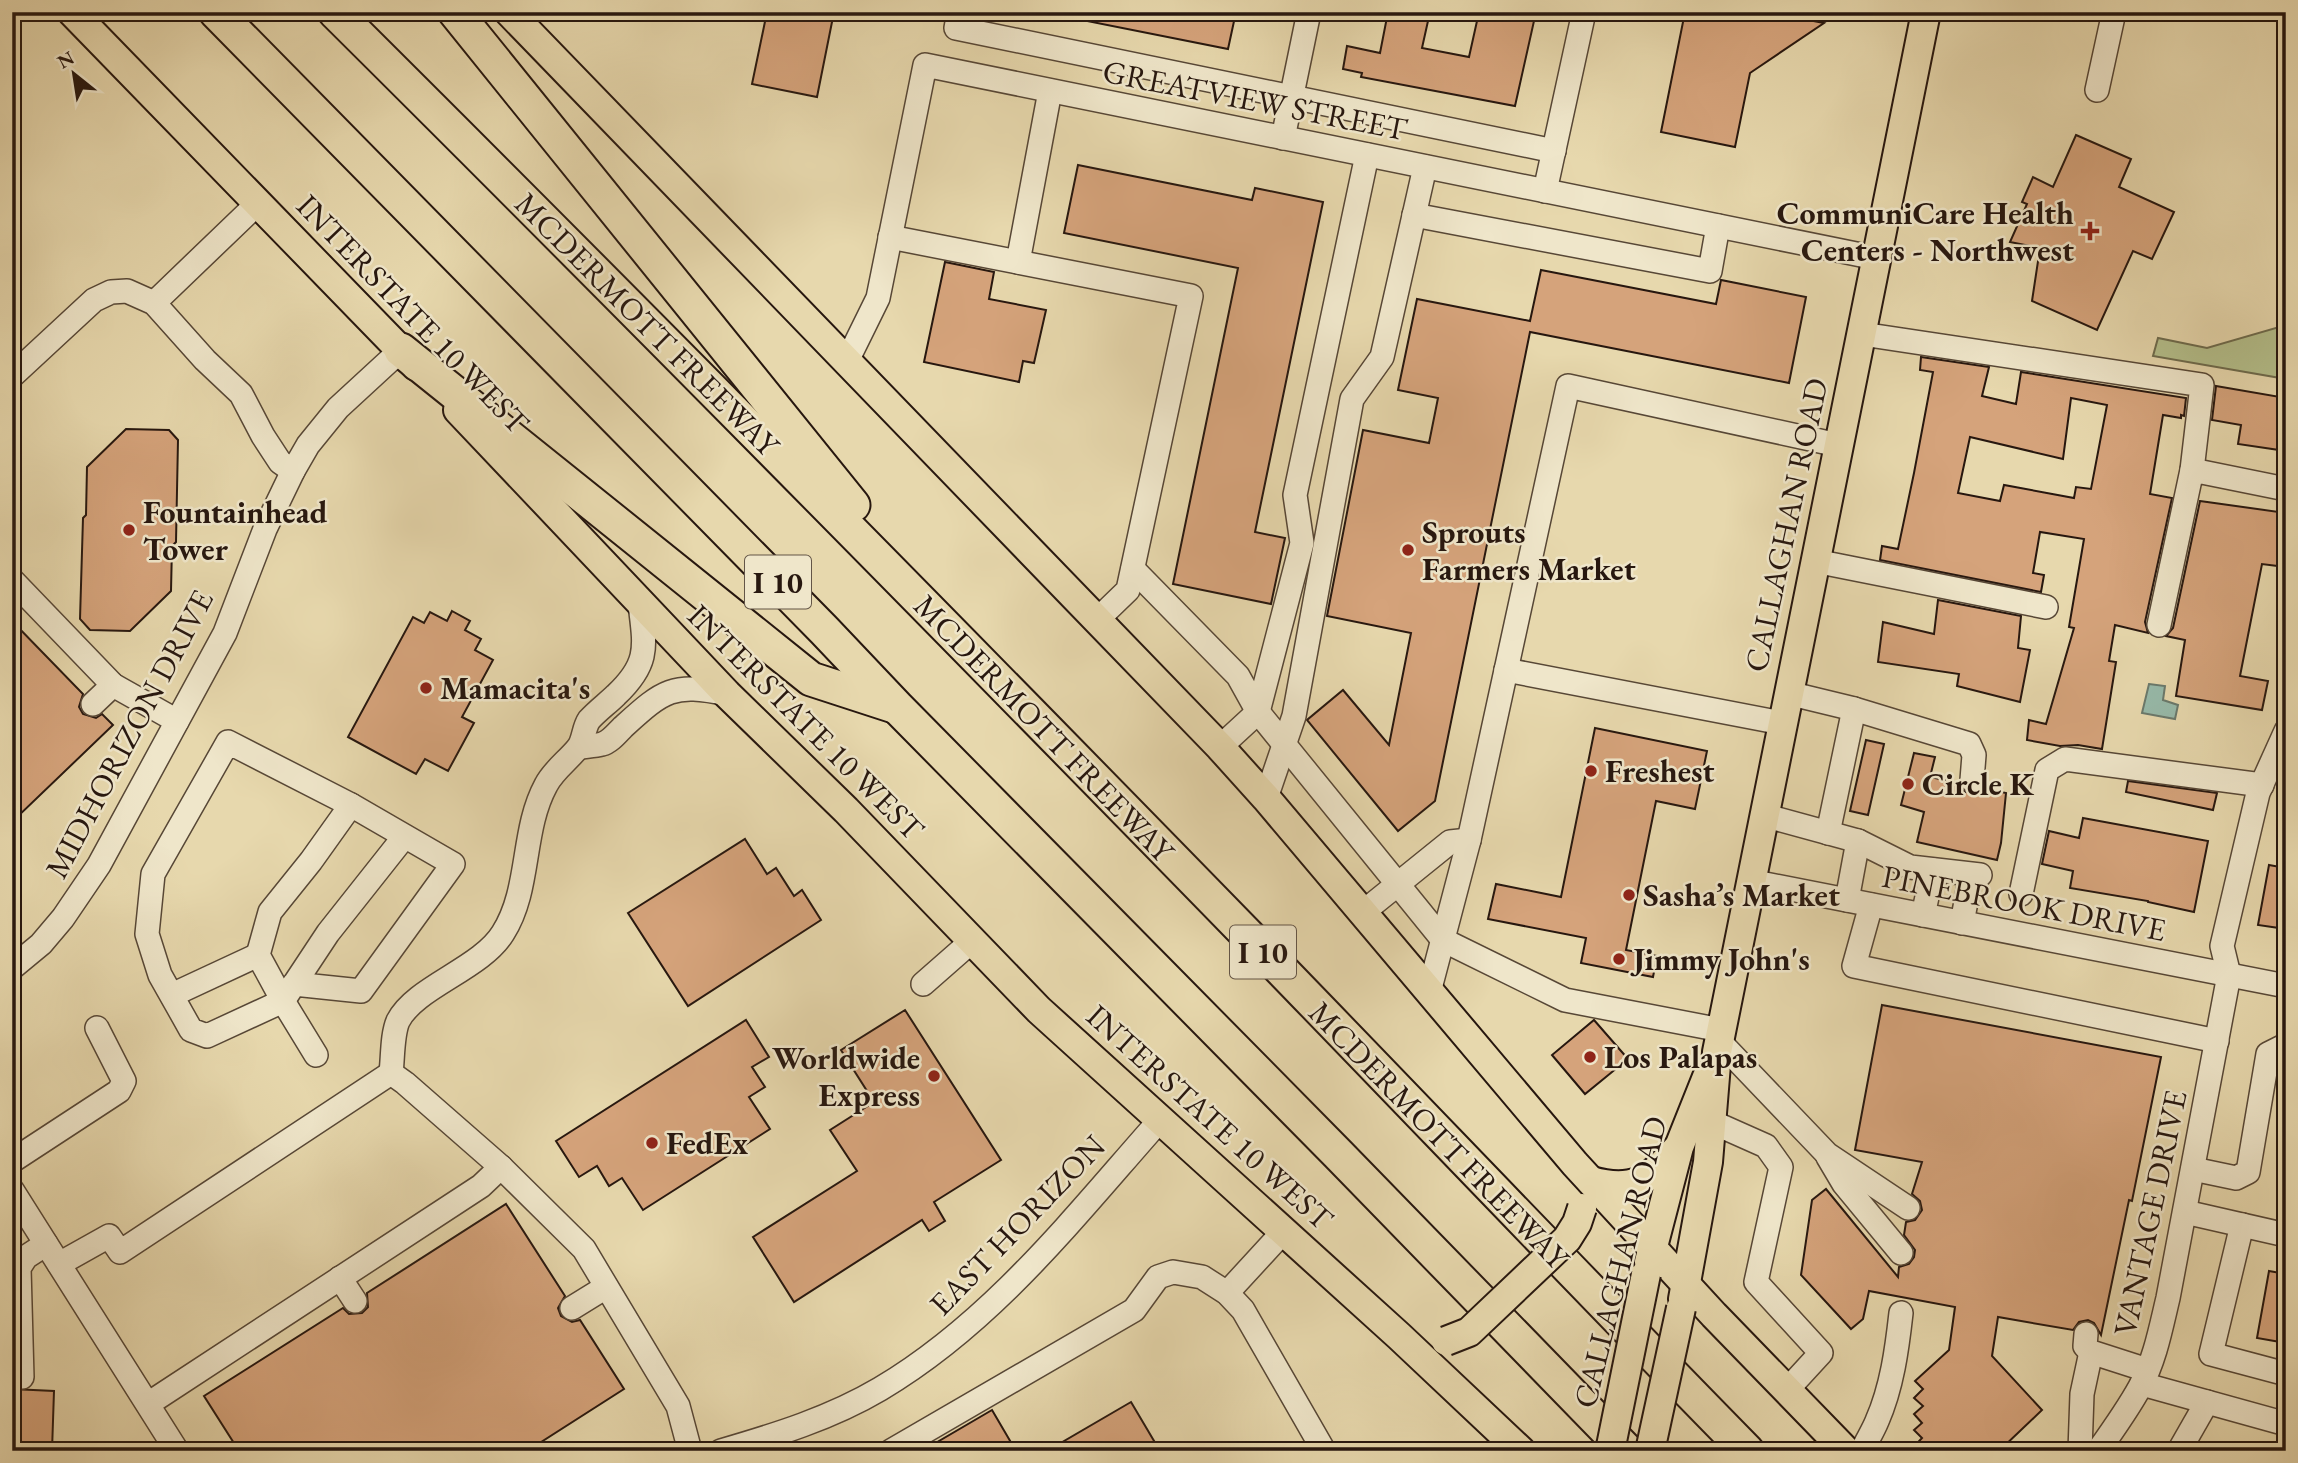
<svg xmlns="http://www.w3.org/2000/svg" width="2298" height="1463" viewBox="0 0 2298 1463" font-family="'EB Garamond',serif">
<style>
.green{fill:#b4bf8b;stroke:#6e6b4d;stroke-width:2}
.water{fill:#97baaa;stroke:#6a796c;stroke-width:2}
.building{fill:#d5a37b;stroke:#27170f;stroke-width:2;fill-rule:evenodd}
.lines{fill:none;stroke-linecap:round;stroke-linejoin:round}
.minor-casing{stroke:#574736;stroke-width:26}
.major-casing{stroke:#27170f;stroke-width:32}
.highway-casing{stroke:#27170f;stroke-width:37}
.minor{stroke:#efe6ca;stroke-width:23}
.major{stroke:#e7d8ad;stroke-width:28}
.highway{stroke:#e7d8ad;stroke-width:33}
.major-bridge-casing{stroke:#27170f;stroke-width:32;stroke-linecap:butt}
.major-bridge{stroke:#e7d8ad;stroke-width:28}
.poi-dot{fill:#8f2418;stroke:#efe6ca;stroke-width:2.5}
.labels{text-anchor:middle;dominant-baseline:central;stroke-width:5;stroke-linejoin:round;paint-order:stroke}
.shield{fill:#efe6ca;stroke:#635547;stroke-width:2}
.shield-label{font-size:30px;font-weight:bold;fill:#27170f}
.street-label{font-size:32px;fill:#27170f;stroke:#efe6ca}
.poi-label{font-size:32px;font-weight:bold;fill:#27170f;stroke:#efe6ca;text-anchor:start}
</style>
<rect width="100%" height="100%" fill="#e7d8ad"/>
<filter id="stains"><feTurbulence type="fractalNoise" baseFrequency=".00286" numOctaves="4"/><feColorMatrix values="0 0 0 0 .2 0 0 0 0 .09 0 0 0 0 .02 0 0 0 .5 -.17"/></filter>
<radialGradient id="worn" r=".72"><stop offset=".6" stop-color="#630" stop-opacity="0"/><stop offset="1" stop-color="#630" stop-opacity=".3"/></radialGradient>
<path class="green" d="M2286,325V379L2153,356L2158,338L2207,348Z"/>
<path class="water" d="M2149,684L2165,686L2163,700L2178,705L2175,719L2142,713Z"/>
<g class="building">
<path d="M767,12H834L817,97L752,84Z"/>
<path d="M1083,12H1236L1228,49L1082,20Z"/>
<path d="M1388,12H1430L1422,48L1469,57L1479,12H1536L1515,106L1361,77L1362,73L1343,69L1347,46L1380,53Z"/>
<path d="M1685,12H1767L1824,23L1750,73L1735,147L1661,132Z"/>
<path d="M2076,135L2131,159L2119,187L2174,212L2152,259L2133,251L2097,330L2032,301L2040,248L2010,242L2027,204L2022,202L2033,177L2053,187Z"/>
<path d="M1078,165L1252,200L1255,188L1323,202L1255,532L1285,538L1271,604L1173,584L1238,268L1064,233Z"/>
<path d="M945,262L994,272L989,299L1046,310L1034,363L1023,361L1019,382L924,362Z"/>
<path d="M1541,270L1716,304L1721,280L1806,297L1789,383L1530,332L1435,801L1398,831L1307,720L1343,690L1389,745L1411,633L1327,616L1363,430L1429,443L1438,398L1398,390L1417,299L1530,321Z"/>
<path d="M1921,357L1989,367L1982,396L2016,404L2021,372L2186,398L2184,416L2181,415V418L2163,415L2150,494L2172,498L2145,622L2148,633L2115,625L2109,661L2116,662L2102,749L2078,745L2060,746L2027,740L2029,720L2046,724L2074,628L2069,627L2084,539L2040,532L2033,573L2044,575L2041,592L1880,560L1882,546L1898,549L1914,473L1933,372L1920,370ZM2071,398L2107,405L2091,489L2076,487L2074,498L2004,485L2000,501L1958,493L1970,437L2063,459Z"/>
<path d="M2216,386L2286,398V451L2238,444L2241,425L2212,420Z"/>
<path d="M126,429L169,430L178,440L176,542L172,546L171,591L130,631L90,630L80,619L83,518L86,515L87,467Z"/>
<path d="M2200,501L2286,513V567L2262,564L2240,676L2268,681L2262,710L2176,696L2185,640L2166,636L2173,628Z"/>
<path d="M1938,600L2021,616L2018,648L2030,650L2020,702L1957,686L1959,674L1878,662L1883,622L1934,634Z"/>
<path d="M452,611L470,621L465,630L481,639L475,650L493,660L462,717L474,723L448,771L425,759L416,774L348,737L413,617L424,623L430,612L447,621Z"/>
<path d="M12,621L83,694L79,707L83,714L96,718L102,714L113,725L12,822Z"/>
<path d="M1595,728L1707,751L1695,809L1656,801L1626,950L1657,956L1653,977L1581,963L1586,938L1488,919L1496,884L1561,897Z"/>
<path d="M1866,740L1884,744L1868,815L1850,811Z"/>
<path d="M1914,753L1935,757L1930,777L1959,783L1965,792L1977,793L1983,788L2006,793L2001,843L1997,860L1917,842L1924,812L1901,805Z"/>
<path d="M2128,781L2217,793L2213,810L2126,792Z"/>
<path d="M2083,818L2208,841L2194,912L2148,902V901L2070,888L2073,871L2042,864L2049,831L2079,838Z"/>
<path d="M745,839L767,874L776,868L794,896L802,890L821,920L688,1006L628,913Z"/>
<path d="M2269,865L2286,868V929L2258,925Z"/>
<path d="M1882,1005L2161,1057L2132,1201L2129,1200L2101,1335L2094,1323L2088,1320L2079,1322L2073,1330L1998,1317L1992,1356L2042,1410L1999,1451H1910L1922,1438L1914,1430L1922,1423L1914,1414L1923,1406L1914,1398L1923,1389L1915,1381L1949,1350L1955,1307L1869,1291L1863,1319L1851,1329L1801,1275L1812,1200L1826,1189L1898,1277L1899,1267L1909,1264L1914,1257L1915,1250L1904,1235L1906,1222L1915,1220L1922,1210L1920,1201L1912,1194L1922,1162L1855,1150Z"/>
<path d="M905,1010L1001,1160L934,1202L945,1221L929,1231L922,1220L794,1302L753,1237L857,1171L830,1130L874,1102L841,1050Z"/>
<path d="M746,1020L769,1057L752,1067L765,1087L749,1097L770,1129L643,1210L622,1178L609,1186L597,1166L579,1177L556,1141Z"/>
<path d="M1594,1020L1628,1059L1585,1094L1552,1055Z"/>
<path d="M506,1204L565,1296L558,1308L561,1316L572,1322L580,1320L624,1389L527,1451H239L204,1396L343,1308L349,1314L362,1313L368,1307L367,1293Z"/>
<path d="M2269,1271L2286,1274V1343L2257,1338Z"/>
<path d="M12,1389L54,1391L52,1451H12Z"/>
<path d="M1131,1402L1160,1451H1047Z"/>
<path d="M992,1410L1016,1451H922Z"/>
</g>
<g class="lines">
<g class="minor-casing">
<g id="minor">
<path d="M959,12L956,28L1554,151"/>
<path d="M2097,90L2114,12"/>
<path d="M1283,138L1309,12"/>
<path d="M1545,191L1584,12"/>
<path d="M1414,215L1710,271L1718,226"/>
<path d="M890,237L1191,296L1128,590L1097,620"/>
<path d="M1018,262L1050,91"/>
<path d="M154,303L258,203"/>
<path d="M1862,334L2202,385L2192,470"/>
<path d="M846,363L878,298L925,65L1876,258"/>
<path d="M12,376L94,300L111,292L127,291L154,303L205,360L241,394L263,436L280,462L293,471"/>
<path d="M1815,561L2046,607"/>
<path d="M1133,569L1238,676L1258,712L1443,940L1565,1000L1721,1030"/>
<path d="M12,580L113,685L177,721"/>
<path d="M2159,625L2192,470L2286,489"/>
<path d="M1506,670L1782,723"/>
<path d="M1788,693L1854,709L1969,744L1974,755L1972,780"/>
<path d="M93,704L113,685"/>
<path d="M580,747C587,746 595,746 602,744C610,742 617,733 623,727C663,691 672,682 727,694"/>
<path d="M1220,747L1258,712L1302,543L1295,495L1367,155"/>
<path d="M1266,798L1294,716L1352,399L1382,357L1425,167"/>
<path d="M1763,815L1858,841L1910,867L1980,875"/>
<path d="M1828,833L1854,709"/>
<path d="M1750,881L2286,986"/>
<path d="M2021,894L2047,770L2065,759L2262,785"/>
<path d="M1847,900L1858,841"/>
<path d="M1871,905L1854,966L2217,1041"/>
<path d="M1362,913L1450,842L1469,840"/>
<path d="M1923,915L1933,870"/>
<path d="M1962,923L1971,875"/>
<path d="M12,968L41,944L63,918L99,865L225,633L265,529L293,471L308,445L338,408L401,350"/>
<path d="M294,984L361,991L453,864L351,805L228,742L153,874L147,934L160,975L191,1030L207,1036L283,1001L328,933L404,837"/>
<path d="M923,984L972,941"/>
<path d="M1429,992L1469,840L1568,386L1838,445"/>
<path d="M172,995L258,955"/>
<path d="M1719,1041L1827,1154L1908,1208"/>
<path d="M316,1055L283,1001L258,955L270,912L311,861L351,805"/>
<path d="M391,1073C393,1057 392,1035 398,1021C415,987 481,969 503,933C531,889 521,831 546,785C553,771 567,761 577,749C584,742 583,729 589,720C597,711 608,703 616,695C650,663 645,646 640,604"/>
<path d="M391,1073L405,1083L501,1167L584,1249L678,1406L690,1451"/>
<path d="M1712,1122L1766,1146L1781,1167L1756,1282L1821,1353L1787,1390"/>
<path d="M1828,1157L1844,1184L1901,1253"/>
<path d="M12,1161L119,1091L124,1081L97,1028"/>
<path d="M2193,1169L2236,1178L2248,1172L2268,1054L2282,1047H2286"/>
<path d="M12,1190L177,1451"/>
<path d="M2185,1212L2286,1235"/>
<path d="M2242,1225L2211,1354L2286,1374"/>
<path d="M59,1264L109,1236L120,1252L391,1073"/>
<path d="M340,1278L355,1301"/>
<path d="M1227,1293L1284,1231"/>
<path d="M572,1308L606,1287"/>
<path d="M2086,1334L2085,1346L2091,1352L2147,1370"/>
<path d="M22,1377L19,1268L26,1257L46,1244"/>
<path d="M2142,1384L2286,1424"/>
<path d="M148,1404L481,1186L501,1167"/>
<path d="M721,1451C776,1435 831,1418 880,1389C993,1322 1074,1217 1160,1120"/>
<path d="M891,1451L1134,1310L1158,1277L1173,1272L1202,1277L1227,1293L1243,1310L1324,1451"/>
<path d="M1862,1451C1867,1440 1873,1431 1877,1421C1892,1387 1897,1349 1901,1313"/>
<path d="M2080,1451L2082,1394L2091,1352"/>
<path d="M2098,1451C2113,1430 2128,1409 2140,1387C2155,1360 2161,1327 2168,1298L2229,975L2222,946L2258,793L2286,731"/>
<path d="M2179,1451L2207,1402"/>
</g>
</g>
<g class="major-casing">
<g id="major">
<path d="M72,12L416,366"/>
<path d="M509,12L1220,747L1266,798L1575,1164L1714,1315L1846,1451"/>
<path d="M458,410L727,694L846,810L1039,1010L1399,1336L1521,1451"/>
<path d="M1591,1181C1634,1193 1649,1180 1677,1149"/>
<path d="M1649,1262L1679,1147L1707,1077"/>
<path d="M1683,1299L1708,1162L1717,1052L1926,12"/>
</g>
</g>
<g class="highway-casing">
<g id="highway">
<path d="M216,12L824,630L897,707L1338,1154L1627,1451"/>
<path d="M335,12C649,324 959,639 1268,956C1428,1121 1586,1287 1747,1451"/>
<path d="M455,12L853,505"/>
<path d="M401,350L811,679L894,706"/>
</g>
</g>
<use href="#minor" class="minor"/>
<use href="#major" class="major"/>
<use href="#highway" class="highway"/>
<g class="major-bridge-casing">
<g id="major-bridge">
<path d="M1446,1341L1469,1332L1567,1239L1577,1223L1582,1208"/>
<path d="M1610,1451L1646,1274"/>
<path d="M1650,1451L1681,1308"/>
</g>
</g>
<use href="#major-bridge" class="major-bridge"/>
</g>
<g class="poi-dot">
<path d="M2086.5 220.5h7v7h7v7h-7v7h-7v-7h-7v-7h7z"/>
<circle cx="129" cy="530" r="7"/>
<circle cx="1408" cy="550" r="7"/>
<circle cx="426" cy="688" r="7"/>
<circle cx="1591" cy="771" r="7"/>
<circle cx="1908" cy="784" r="7"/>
<circle cx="1629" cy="895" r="7"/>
<circle cx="1619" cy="959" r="7"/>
<circle cx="1590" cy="1057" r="7"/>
<circle cx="934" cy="1076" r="7"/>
<circle cx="652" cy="1143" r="7"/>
</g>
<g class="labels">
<g class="shield">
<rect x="745" y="555.5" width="66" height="53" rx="5"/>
<rect x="1230" y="925.5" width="66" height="53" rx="5"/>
</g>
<g class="shield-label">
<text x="778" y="582">I 10</text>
<text x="1263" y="952">I 10</text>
</g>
<g class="street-label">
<text transform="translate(1255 100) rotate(11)">GREATVIEW STREET</text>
<text transform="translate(413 314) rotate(46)">INTERSTATE 10 WEST</text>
<text transform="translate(647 324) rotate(45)">MCDERMOTT FREEWAY</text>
<text transform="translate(1786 525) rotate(-78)">CALLAGHAN ROAD</text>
<text transform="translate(806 722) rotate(45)">INTERSTATE 10 WEST</text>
<text transform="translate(1044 728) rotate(46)">MCDERMOTT FREEWAY</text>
<text transform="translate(129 734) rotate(-62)">MIDHORIZON DRIVE</text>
<text transform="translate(2024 903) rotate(11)">PINEBROOK DRIVE</text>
<text transform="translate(1210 1117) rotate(42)">INTERSTATE 10 WEST</text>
<text transform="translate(1439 1135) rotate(46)">MCDERMOTT FREEWAY</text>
<text transform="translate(2150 1213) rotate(-78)">VANTAGE DRIVE</text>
<text transform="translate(1017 1225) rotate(-46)">EAST HORIZON</text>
<text transform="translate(1620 1262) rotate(-76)">CALLAGHAN ROAD</text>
</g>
<g class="poi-label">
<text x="2074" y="213" text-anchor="end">CommuniCare Health<tspan x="2074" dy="37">Centers - Northwest</tspan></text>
<text x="143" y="512">Fountainhead<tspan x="143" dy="37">Tower</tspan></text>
<text x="1422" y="532">Sprouts<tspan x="1422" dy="37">Farmers Market</tspan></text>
<text x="440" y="688">Mamacita's</text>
<text x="1605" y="771">Freshest</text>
<text x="1922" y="784">Circle K</text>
<text x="1643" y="895">Sasha’s Market</text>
<text x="1633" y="959">Jimmy John's</text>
<text x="1604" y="1057">Los Palapas</text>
<text x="920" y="1058" text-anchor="end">Worldwide<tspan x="920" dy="37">Express</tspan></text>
<text x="666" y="1143">FedEx</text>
</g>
</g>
<rect width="2298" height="1463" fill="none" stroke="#e7d8ad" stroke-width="42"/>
<rect x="14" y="14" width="2270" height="1435" fill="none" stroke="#27170f" stroke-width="3.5"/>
<rect x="21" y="21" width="2256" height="1421" fill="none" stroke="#27170f" stroke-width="2"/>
<g transform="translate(74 74) rotate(330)" stroke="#efe6ca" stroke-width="5" paint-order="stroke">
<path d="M0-5L12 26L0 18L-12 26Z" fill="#27170f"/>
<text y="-10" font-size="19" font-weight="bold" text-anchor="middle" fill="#27170f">N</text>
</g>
<rect width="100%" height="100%" filter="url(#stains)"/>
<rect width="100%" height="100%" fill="url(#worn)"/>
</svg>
